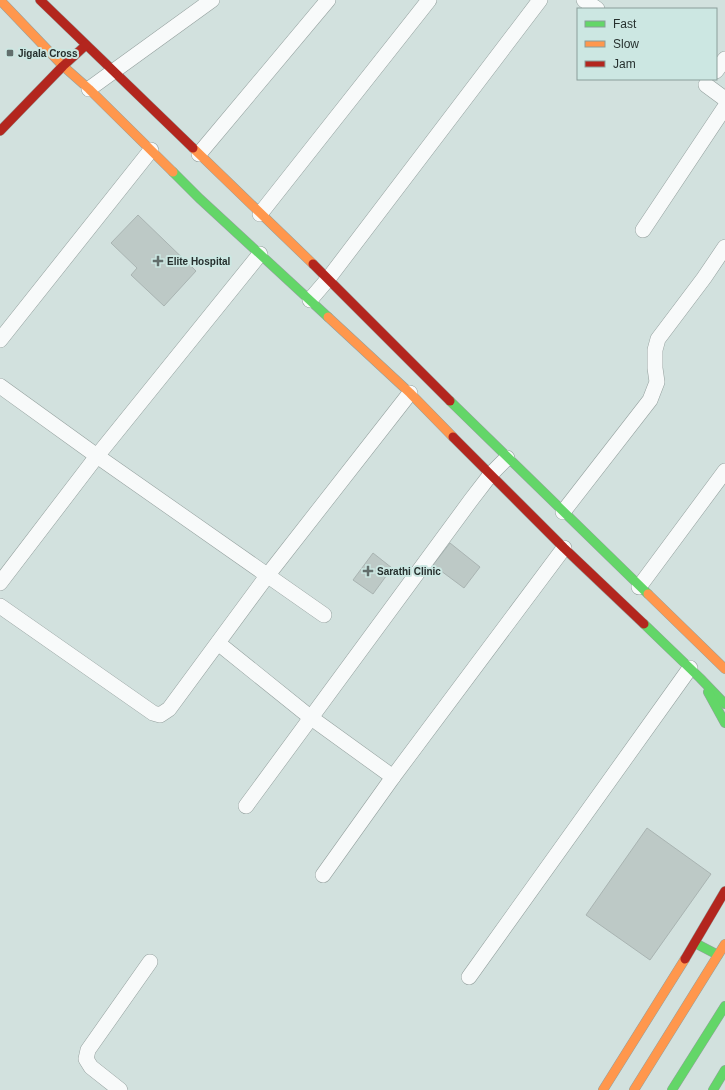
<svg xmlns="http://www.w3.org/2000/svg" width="725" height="1090" viewBox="0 0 725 1090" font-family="Helvetica,sans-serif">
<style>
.building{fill:#bdc9c6;stroke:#a9b4b2}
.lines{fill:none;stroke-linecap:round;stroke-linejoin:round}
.street-casing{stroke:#94a09e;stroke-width:16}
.fast-casing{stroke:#94a09e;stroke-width:10}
.slow-casing{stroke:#94a09e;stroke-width:10}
.jam-casing{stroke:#94a09e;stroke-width:10}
.street{stroke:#f8fafa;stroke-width:15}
.fast{stroke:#63d668;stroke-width:9}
.slow{stroke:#ff974d;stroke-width:9}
.jam{stroke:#b3261e;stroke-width:9}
.poi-dot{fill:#626e6c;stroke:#cce7e2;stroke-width:1.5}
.labels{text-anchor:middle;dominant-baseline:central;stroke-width:4;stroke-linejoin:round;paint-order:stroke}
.poi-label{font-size:10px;font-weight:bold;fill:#26302e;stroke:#cce7e2;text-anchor:start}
</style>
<rect width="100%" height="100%" fill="#d2e1de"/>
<g class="building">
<path d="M138,215L196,271L164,306L131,275L137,268L111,243Z"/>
<path d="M450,543L480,567L464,588L433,565Z"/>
<path d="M373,553L392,568L373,594L353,580Z"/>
<path d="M647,828L711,874L650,960L586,915Z"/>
</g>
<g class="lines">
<g class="street-casing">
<g id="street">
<path d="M584,0L597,9"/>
<path d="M716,71L725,59"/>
<path d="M706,85L725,99"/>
<path d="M89,89L212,0"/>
<path d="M199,154L328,0"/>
<path d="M260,214L429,0"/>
<path d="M643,230L725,107"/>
<path d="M310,300L328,279L540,0"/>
<path d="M0,340L151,150"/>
<path d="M0,386L97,456L324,615"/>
<path d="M563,512L650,400L657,382L655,368V350L658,339L704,278L725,247"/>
<path d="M0,583L97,456L260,254"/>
<path d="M639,587L725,471"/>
<path d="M0,606L153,713L160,715L169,709L267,576L410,393"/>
<path d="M218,643L310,717L393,777"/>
<path d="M246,806L471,500L491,474L507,458"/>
<path d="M323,875L393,777L564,548"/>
<path d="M469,977L690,668"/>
<path d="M120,1090L91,1067L86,1059L88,1050L150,962"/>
</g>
</g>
<g class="fast-casing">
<g id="fast">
<path d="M173,172L199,198L328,317"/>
<path d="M450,401L648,594"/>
<path d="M644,624L700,678L725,704"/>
<path d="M708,692L725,723"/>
<path d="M695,943L718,955"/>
<path d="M672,1090L725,1006"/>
<path d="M713,1090L725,1070"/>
</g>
</g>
<g class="slow-casing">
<g id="slow">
<path d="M0,0L63,66L89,89L173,172"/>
<path d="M193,148L313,264"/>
<path d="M328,317L410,393L453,437"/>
<path d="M648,594L725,669"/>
<path d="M603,1090L685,959"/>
<path d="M634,1090L725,944"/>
</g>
</g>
<g class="jam-casing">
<g id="jam">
<path d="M40,0L193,148"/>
<path d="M0,131L63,66L86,45"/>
<path d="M313,264L450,401"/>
<path d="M453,437L564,548L644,624"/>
<path d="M685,959L725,891"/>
</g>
</g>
<use href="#street" class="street"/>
<use href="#fast" class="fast"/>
<use href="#slow" class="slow"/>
<use href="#jam" class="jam"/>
</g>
<g class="poi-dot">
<rect x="6" y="49" width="8" height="8" rx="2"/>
<path d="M156 255h4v4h4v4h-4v4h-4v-4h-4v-4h4z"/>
<path d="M366 565h4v4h4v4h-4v4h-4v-4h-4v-4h4z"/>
</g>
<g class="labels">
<g class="poi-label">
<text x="18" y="53">Jigala Cross</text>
<text x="167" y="261">Elite Hospital</text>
<text x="377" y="571">Sarathi Clinic</text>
</g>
</g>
<rect x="577" y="8" width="140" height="72" fill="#cce7e2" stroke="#8a9e9a"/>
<rect x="585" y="21" width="20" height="6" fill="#63d668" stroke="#8a9e9a"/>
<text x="613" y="28" font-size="12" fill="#26302e">Fast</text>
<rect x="585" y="41" width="20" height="6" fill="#ff974d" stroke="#8a9e9a"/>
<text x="613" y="48" font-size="12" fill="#26302e">Slow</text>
<rect x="585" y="61" width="20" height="6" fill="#b3261e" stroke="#8a9e9a"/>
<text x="613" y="68" font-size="12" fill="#26302e">Jam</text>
</svg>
